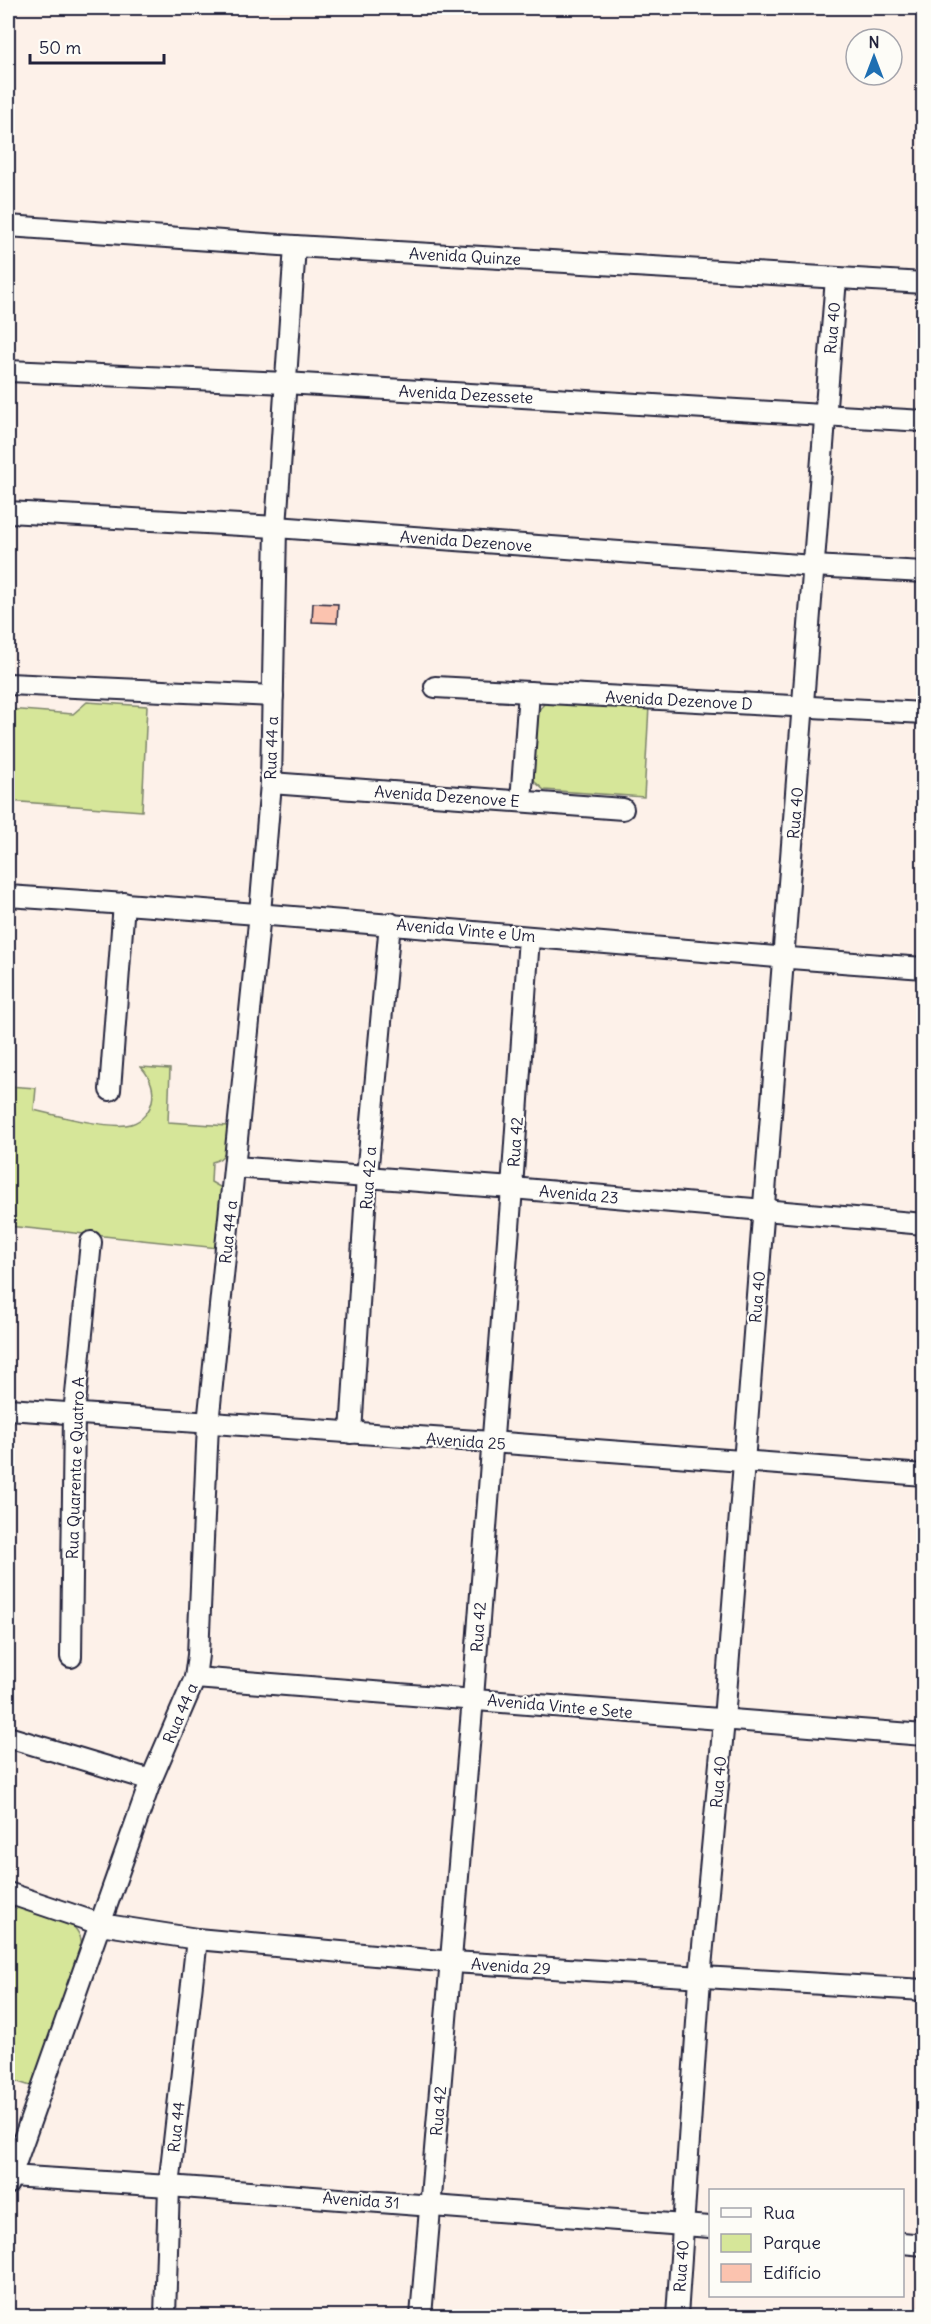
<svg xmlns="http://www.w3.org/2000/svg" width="931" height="2324" viewBox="0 0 931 2324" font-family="Delius,sans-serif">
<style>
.green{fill:#d6e699;stroke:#7c846a;stroke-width:1.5}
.building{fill:#fbc3af;stroke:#22223b;stroke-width:1.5}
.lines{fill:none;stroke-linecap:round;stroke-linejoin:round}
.minor-casing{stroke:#22223b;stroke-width:24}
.minor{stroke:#fdfcf7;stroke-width:20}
.labels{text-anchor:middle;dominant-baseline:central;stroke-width:4.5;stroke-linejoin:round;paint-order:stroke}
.street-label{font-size:16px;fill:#22223b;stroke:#fdfcf7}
</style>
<rect width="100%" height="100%" fill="#fdf1e9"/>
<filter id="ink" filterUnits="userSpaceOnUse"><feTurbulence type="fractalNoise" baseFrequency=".0167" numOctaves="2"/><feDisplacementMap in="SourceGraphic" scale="12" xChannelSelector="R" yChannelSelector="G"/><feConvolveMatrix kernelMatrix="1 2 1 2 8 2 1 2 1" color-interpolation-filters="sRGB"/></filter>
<g filter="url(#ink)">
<g class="green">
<path d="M551,701L649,706L644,797L544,790L535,782L533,775L539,710L544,704Z"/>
<path d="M87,702L147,706L142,811L8,801V709L73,714Z"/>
<path d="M141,1067L170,1069L168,1122L228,1126C227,1142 230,1158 212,1162L211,1182L220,1187L222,1195L218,1248L8,1226V1086L36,1088L34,1110C55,1115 112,1130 131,1124C142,1121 150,1111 152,1101C155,1088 150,1077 141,1067Z"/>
<path d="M8,1903L72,1925C80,1933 83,1940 81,1951L34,2087L8,2079Z"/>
</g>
<path class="building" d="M313,603L338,604L337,623L312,622Z"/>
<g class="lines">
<g class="minor-casing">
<g id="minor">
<path d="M8,226L295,246L924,283"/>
<path d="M8,371L285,383L924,421"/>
<path d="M8,512L276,527L813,566L924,572"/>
<path d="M8,684L273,696"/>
<path d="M435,687L924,713"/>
<path d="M271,783L623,809"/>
<path d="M521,801L529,692"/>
<path d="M8,896C313,915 618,947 924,968"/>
<path d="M110,1090L124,903"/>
<path d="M235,1167L512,1188L924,1224"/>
<path d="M8,1409L491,1442L924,1475"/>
<path d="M351,1433L367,1176L390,923"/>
<path d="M71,1657L74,1414L91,1242"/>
<path d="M195,1678L924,1735"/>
<path d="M8,1737L151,1780"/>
<path d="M8,1893L100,1924L197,1939L452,1962L924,1990"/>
<path d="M10,2176L169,2186L710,2227"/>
<path d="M8,2184L151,1780L195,1678L198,1655L208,1424L260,913L271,783L276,527L295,246"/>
<path d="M902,2243L924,2245"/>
<path d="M165,2316L169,2186L197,1939"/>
<path d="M421,2316L473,1698L512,1188L529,937"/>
<path d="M677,2316L700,1978L724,1720L836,278"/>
</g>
</g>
<use href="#minor" class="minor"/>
</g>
</g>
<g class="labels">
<g class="street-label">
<text transform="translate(465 256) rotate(3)">Avenida Quinze</text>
<text transform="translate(832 328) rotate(-85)">Rua 40</text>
<text transform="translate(466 394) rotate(3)">Avenida Dezessete</text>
<text transform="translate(466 541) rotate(4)">Avenida Dezenove</text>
<text transform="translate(679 700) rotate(3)">Avenida Dezenove D</text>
<text transform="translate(271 748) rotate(-88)">Rua 44 a</text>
<text transform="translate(447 796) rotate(4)">Avenida Dezenove E</text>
<text transform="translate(795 813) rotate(-85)">Rua 40</text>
<text transform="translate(466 930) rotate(5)">Avenida Vinte e Um</text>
<text transform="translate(515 1142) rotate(-86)">Rua 42</text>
<text transform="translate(368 1178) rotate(-86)">Rua 42 a</text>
<text transform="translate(579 1194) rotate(5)">Avenida 23</text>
<text transform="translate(228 1232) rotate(-84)">Rua 44 a</text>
<text transform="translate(757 1297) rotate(-85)">Rua 40</text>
<text transform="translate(466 1441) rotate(4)">Avenida 25</text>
<text transform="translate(75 1468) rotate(-88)">Rua Quarenta e Quatro A</text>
<text transform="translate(478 1627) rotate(-86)">Rua 42</text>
<text transform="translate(560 1706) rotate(5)">Avenida Vinte e Sete</text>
<text transform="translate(180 1713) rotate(-67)">Rua 44 a</text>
<text transform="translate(718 1782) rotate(-85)">Rua 40</text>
<text transform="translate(511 1966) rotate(4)">Avenida 29</text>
<text transform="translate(438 2111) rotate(-85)">Rua 42</text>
<text transform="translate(176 2127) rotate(-84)">Rua 44</text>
<text transform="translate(361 2200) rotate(4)">Avenida 31</text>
<text transform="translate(681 2266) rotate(-86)">Rua 40</text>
</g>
</g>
<rect width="931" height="2324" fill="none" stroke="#fdfcf7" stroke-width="30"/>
<rect x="15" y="15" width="901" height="2294" fill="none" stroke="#22223b" stroke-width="2" filter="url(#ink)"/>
<rect x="709" y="2189" width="195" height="108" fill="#fdfcf7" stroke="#a5a5ac" stroke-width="1.5"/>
<rect x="721" y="2208" width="30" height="9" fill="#fdfcf7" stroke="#a5a5ac" stroke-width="1.5"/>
<text x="763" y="2219" font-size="18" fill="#22223b">Rua</text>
<rect x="721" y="2234" width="30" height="18" fill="#d6e699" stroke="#a5a5ac" stroke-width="1.5"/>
<text x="763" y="2249" font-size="18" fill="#22223b">Parque</text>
<rect x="721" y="2264" width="30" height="18" fill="#fbc3af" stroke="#a5a5ac" stroke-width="1.5"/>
<text x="763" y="2279" font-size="18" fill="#22223b">Edifício</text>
<g transform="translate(874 57)"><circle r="28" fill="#fdfcf7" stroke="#a5a5ac" stroke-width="1.5"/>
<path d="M0-4.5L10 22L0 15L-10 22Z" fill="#1f6fb2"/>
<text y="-9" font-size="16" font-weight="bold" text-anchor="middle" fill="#22223b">N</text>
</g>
<path d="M30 54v9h134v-9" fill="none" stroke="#22223b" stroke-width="3"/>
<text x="39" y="54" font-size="18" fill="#22223b" stroke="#fdfcf7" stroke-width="4.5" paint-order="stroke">50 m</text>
</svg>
